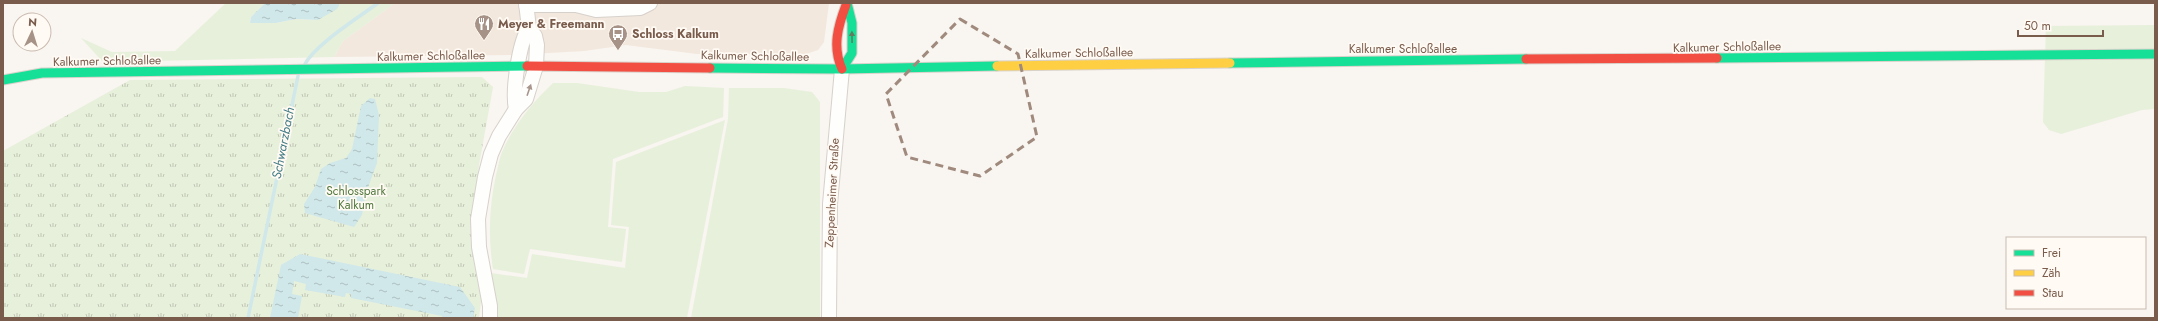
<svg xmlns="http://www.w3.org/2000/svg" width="2158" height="321" viewBox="0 0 2158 321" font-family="Jost,sans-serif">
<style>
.residential{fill:#f2e8de}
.green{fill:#e7f0db}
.park{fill:url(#park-tufts)}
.water{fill:url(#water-ripples)}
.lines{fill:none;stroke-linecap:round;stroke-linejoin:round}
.stream{stroke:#d0e8ea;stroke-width:3.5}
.street-casing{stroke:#d7d1cb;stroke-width:16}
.fast-casing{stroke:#d9d2cb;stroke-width:11}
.slow-casing{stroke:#d9d2cb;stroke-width:11}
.jam-casing{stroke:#d9d2cb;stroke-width:11}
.street{stroke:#fefefd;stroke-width:14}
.fast{stroke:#16e098;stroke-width:9}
.slow{stroke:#ffcf43;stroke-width:9}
.jam{stroke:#f24e42;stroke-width:9}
.oneway{fill:#617d60}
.oneway2{fill:#a8958b}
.marked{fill:none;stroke:#9f8a7d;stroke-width:3;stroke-dasharray:8 5;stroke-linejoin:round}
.labels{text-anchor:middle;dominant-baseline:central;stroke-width:3.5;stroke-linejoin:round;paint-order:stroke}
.poi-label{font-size:12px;font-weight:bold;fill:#7a5c4d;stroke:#fffaf3;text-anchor:start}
.street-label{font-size:12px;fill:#7a5c4d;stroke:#fffaf3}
.park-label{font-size:12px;fill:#537a41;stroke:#fffaf3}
.water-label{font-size:13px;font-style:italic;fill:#437c86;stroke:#fffaf3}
</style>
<defs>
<pattern id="park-tufts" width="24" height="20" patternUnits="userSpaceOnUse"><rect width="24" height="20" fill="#e7f0db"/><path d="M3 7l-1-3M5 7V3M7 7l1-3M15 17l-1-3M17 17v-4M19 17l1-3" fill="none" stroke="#c0c6b4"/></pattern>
<pattern id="water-ripples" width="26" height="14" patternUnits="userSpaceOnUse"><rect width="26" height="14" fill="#d0e8ea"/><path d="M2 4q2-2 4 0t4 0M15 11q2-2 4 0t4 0" fill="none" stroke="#aebfc0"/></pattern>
</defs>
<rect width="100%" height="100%" fill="#f9f5f0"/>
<path class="residential" d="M395,3H829L824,42L818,50L806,54H697L626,45L584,51L512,55L334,57L343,41Z"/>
<g class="green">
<path d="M226,3H265L251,17L250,23H276L296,19L318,20L339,6V3H395L343,41L334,57L103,62L81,38L112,52L175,51Z"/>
<path d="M2155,25V109L2142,110L2061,134L2049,130L2043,122L2046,26Z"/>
<path d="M553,83H577L639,92H666L685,86L724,88L723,117L613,159L608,227L626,229L622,262L530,249L524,274L493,269C488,237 489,208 496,175C498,168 499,159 502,152C513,126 533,102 553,83Z"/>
<path d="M729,88H784L812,92L820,102V318H691L728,119Z"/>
<path d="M725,120L687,318H498L491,273L527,278L532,254L625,268L629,227L611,225L616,162Z"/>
</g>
<path class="park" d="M482,77L493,87L479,165L474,250L482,294L479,318H3V151L130,80Z"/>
<g class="water">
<path d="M265,3H339V6L337,9L318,20L296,19L276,23H250L251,17Z"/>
<path d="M370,98L375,99L379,115L377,163L366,193L362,215L354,227L305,213L304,204L315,187L321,169L330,163L346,158L352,149L361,106Z"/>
<path d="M300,254L460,287L475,308L473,318H442V316L351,298V294L346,293L345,297L305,290L306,284L294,281L292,294L302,296L298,318H270L281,265Z"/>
</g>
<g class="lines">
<g class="stream">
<path d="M305,64C316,44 358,18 378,3"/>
<path d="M248,318L298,76"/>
</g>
<g class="street-casing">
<g id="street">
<path d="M526,5H576L596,10L640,8L650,3"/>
<path d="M516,109C512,92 519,42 529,28"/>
<path d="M490,318V306L479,247L478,219L485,177L491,154L499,136L516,109L526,99L536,66L537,45L535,36L529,28L526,3"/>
<path d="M829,318L830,204L842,69"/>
</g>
</g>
<g class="fast-casing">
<g id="fast">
<path d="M1717,58L2155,54"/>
<path d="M1230,63L1526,59"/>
<path d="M710,68L842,69L997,66"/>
<path d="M842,69L852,53V23L847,3"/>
<path d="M3,80L42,73L527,66"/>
</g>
</g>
<g class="slow-casing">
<path id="slow" d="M997,66L1230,63"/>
</g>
<g class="jam-casing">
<g id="jam">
<path d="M1526,59L1717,58"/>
<path d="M527,66L710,68"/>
<path d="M842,69C832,47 838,26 846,5"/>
</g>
</g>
<use href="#street" class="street"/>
<use href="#fast" class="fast"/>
<use href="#slow" class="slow"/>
<use href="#jam" class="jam"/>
</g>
<defs><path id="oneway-solid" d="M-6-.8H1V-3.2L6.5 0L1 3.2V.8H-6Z"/></defs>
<use class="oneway" href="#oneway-solid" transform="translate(852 37) rotate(-91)"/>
<use class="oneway2" href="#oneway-solid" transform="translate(529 90) rotate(-71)"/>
<path class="marked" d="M960,19L1018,54L1037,137L980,176L907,157L886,94Z"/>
<defs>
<g id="restaurant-pin" transform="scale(1)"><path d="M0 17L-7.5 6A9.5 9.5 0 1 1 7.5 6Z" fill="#a69286" stroke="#fffaf3"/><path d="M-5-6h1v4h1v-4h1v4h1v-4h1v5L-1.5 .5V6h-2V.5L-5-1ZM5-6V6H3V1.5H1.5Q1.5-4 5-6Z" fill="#fff"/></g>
<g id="bus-pin" transform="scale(1)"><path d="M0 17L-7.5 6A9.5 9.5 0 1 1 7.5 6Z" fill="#a69286" stroke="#fffaf3"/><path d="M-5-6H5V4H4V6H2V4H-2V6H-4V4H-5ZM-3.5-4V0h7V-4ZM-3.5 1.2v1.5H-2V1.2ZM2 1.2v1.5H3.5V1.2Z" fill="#fff"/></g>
</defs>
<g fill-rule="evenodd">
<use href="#restaurant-pin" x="484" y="24"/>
<use href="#bus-pin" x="618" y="34"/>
</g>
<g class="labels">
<g class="poi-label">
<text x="498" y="24">Meyer &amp; Freemann</text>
<text x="632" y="34">Schloss Kalkum</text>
</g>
<g class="street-label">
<text transform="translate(1727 47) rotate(-1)">Kalkumer Schloßallee</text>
<text x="1403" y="49">Kalkumer Schloßallee</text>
<text transform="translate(1079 53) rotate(-1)">Kalkumer Schloßallee</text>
<text transform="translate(431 56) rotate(-1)">Kalkumer Schloßallee</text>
<text transform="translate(755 56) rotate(1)">Kalkumer Schloßallee</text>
<text transform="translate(107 61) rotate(-1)">Kalkumer Schloßallee</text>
<text transform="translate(832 193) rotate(-87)">Zeppenheimer Straße</text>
</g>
<g class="park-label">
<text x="356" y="191">Schlosspark<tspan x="356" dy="14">Kalkum</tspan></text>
</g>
<g class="water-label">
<text transform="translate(283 143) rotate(-79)">Schwarzbach</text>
</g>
</g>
<rect width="2158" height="321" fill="none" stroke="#7a5c4d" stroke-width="8"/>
<rect x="2006" y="237" width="140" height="72" fill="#fffaf3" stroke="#cabbb1"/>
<rect x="2014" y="250" width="20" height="6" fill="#16e098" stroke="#cabbb1"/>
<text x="2042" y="257" font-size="12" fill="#7a5c4d">Frei</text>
<rect x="2014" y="270" width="20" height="6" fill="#ffcf43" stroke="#cabbb1"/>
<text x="2042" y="277" font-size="12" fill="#7a5c4d">Zäh</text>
<rect x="2014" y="290" width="20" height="6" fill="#f24e42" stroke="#cabbb1"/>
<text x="2042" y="297" font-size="12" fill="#7a5c4d">Stau</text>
<g transform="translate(32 32) rotate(4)"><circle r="19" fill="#fffaf3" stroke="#cabbb1"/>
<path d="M0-3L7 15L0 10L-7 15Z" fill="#a69286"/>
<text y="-6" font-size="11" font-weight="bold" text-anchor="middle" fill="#7a5c4d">N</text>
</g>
<path d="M2018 30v6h85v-6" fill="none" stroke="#7a5c4d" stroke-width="2"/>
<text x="2024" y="30" font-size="12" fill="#7a5c4d" stroke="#fffaf3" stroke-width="3" paint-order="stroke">50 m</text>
</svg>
